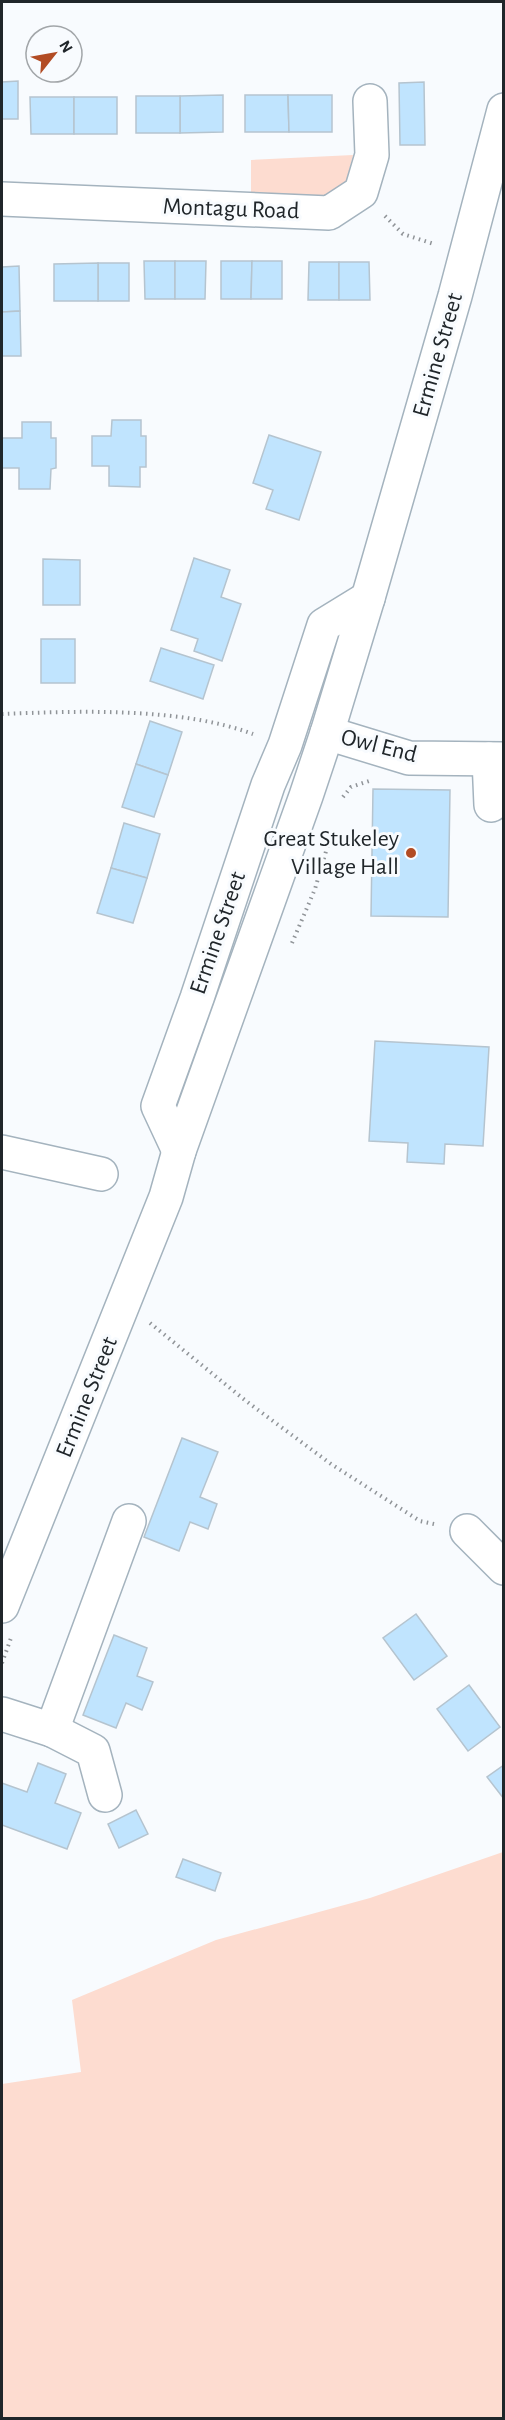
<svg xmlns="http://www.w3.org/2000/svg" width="505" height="2420" viewBox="0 0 505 2420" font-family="'Alegreya Sans',sans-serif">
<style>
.green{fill:#fddcd0}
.building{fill:#c0e4fe;stroke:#b5c4cf;stroke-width:1.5}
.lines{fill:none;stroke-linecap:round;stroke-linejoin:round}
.minor-casing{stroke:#a4b3be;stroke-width:36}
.path{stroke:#909498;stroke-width:4;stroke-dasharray:1.5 4.5;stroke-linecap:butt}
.minor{stroke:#fff;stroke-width:33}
.poi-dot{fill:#b24c24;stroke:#f8fbfe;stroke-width:2}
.labels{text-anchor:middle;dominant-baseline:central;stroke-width:6;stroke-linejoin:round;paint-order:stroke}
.street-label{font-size:24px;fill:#20262a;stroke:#f8fbfe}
.poi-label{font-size:24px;fill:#20262a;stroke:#f8fbfe;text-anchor:end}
</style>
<rect width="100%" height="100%" fill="#f8fbfe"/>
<g class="green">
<path d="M353,155L345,186L328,199L251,201V160Z"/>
<path d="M503,1852V2418H2V2084L81,2072L72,2000L216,1940L370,1898Z"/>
</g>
<g class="building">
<path d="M18,81V119H2V82Z"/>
<path d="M424,82L425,145H400L399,83Z"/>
<path d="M223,95V132L180,133V96Z"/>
<path d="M245,95H288L289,132H245Z"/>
<path d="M288,95H332V132H289Z"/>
<rect x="136" y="96" width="44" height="37"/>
<path d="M30,97H74V134H31Z"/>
<rect x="74" y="97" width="43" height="37"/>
<path d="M144,261H175V299H145Z"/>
<path d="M175,261H206L205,299H175Z"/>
<path d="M221,261H252L251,299H221Z"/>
<path d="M252,261H282V299H251Z"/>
<path d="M309,262H339V300H308Z"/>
<path d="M339,262H369L370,300H339Z"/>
<rect x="98" y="263" width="31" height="38"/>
<path d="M98,263V301H54V264Z"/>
<path d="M19,266L20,311L2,312V267Z"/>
<path d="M20,311L21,356H2V312Z"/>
<path d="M112,420H141V436H146V467H140V487L109,486V466H92V436H111Z"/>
<path d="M22,422H51V438H56V468L51,469L50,489H19V468H2V438H22Z"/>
<path d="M269,435L321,452L299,520L266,509L273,490L253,483Z"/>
<path d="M194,558L230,570L221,597L241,604L222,661L194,651L198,639L171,630Z"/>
<path d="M43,559L80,560V605H43Z"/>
<rect x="41" y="639" width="34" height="44"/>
<path d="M161,648L214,665L203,699L150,681Z"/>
<path d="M150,721L182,732L168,775L136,764Z"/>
<path d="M136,764L168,775L154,817L122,807Z"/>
<path d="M373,789L450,790L448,917L371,916Z"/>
<path d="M124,823L160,834L147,878L111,868Z"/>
<path d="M111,868L147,878L133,923L97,913Z"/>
<path d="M375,1041L489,1047L483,1146L445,1144L444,1164L407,1162L408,1143L369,1141Z"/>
<path d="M182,1438L218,1452L200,1497L217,1504L208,1529L190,1522L179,1551L144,1537Z"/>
<path d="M416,1614L447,1656L414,1680L383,1638Z"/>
<path d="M114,1635L147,1648L137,1676L153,1682L142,1710L126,1703L116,1728L83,1715Z"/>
<path d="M469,1685L500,1727L468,1751L437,1709Z"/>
<path d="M38,1763L66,1774L55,1803L81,1813L67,1849L2,1825V1783L27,1792Z"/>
<path d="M504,1765V1799L487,1777Z"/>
<path d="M136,1810L148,1834L119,1848L108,1824Z"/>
<path d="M183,1859L221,1873L215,1891L176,1877Z"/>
</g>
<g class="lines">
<g class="minor-casing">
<g id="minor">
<path d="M2,199L329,213L361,192L372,155L370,101"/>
<path d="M327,733L409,758L504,759"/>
<path d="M489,759L491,805"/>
<path d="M179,1151L158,1106L197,998L268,785L285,745L324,625L368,598"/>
<path d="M2,1152L101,1174"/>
<path d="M467,1531L504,1568"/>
<path d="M2,1606L166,1197L179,1151L306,796L327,733L368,598L455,296L504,110"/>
<path d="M2,1714L52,1730L129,1521"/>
<path d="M52,1730L93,1751L105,1795"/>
</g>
</g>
<g class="path">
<path d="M385,216L403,234L434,244"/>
<path d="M2,714C80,711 180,707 253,734"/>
<path d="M343,797L351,787L369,781"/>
<path d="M292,943L315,889L329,841"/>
<path d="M150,1323L246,1401L331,1464L420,1521L434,1524"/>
<path d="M2,1663L11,1638"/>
</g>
<use href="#minor" class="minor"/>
</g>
<circle class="poi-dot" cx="411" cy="853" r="6"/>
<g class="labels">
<g class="street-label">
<text transform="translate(231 209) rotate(2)">Montagu Road</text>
<text transform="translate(438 355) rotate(-74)">Ermine Street</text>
<text transform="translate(379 746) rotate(14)">Owl End</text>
<text transform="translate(218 933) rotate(-71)">Ermine Street</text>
<text transform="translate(87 1397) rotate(-68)">Ermine Street</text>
</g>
<g class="poi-label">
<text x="399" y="839">Great Stukeley<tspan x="399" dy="28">Village Hall</tspan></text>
</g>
</g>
<rect width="505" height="2420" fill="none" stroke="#20262a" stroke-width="6"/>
<g transform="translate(54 54) rotate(59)"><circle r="28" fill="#f8fbfe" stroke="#a2a6a9" stroke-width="1.5"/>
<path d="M0-4.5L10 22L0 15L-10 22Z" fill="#b24c24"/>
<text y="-9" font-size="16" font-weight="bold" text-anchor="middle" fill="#20262a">N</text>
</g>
</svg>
